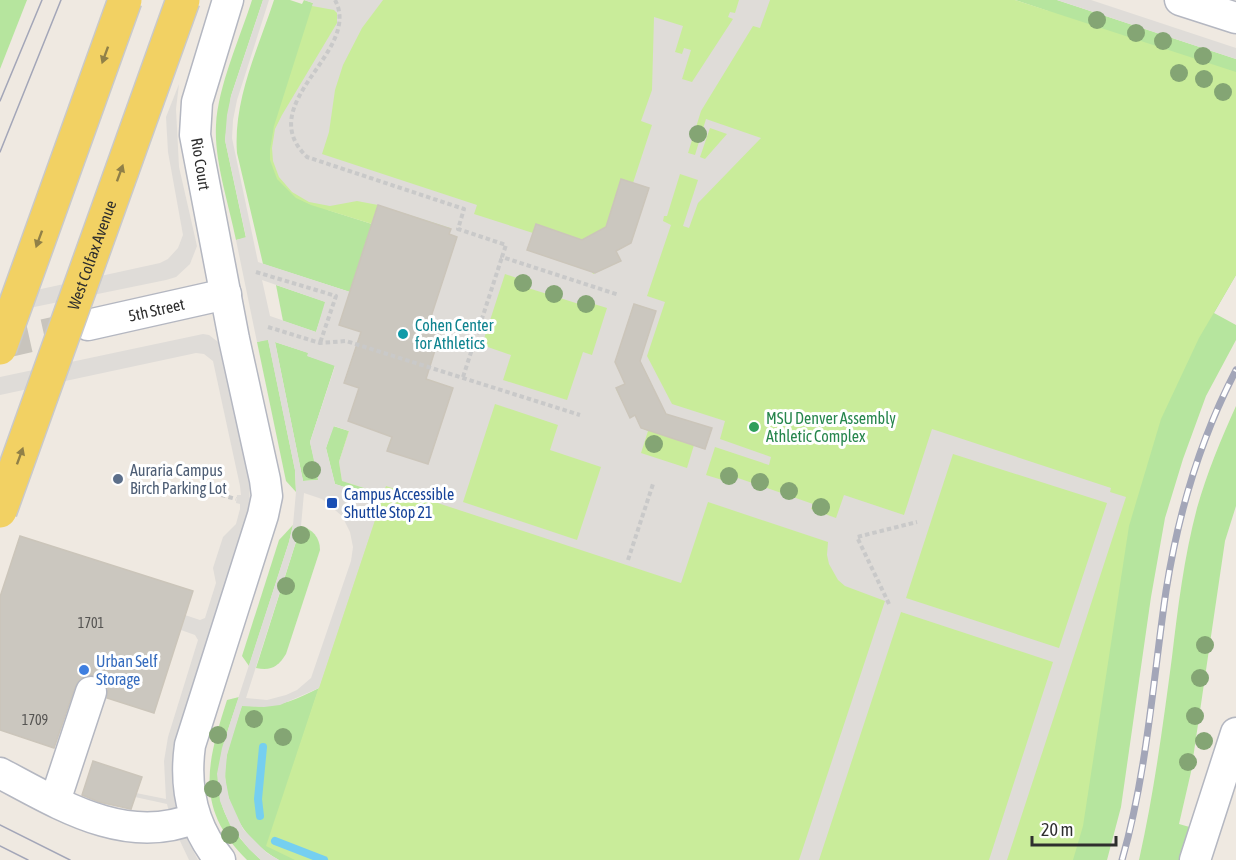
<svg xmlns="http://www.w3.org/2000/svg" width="1236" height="860" viewBox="0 0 1236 860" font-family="'Asap Condensed',sans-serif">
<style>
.green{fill:#b6e59e}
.pitch{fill:#c9ec9a}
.plaza{fill:#dfdcd8;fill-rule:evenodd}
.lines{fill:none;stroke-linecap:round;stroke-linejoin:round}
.stream{stroke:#75cff0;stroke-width:8}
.building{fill:#cbc7bf;stroke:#cbc5ba;stroke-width:1.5}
.minor-tunnel{stroke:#c8c4bd;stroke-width:30;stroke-dasharray:30 15;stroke-linecap:butt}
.minor-casing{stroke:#b4b7c1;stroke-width:33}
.path{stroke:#c9c9c9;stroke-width:4;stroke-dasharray:4.5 3;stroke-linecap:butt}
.minor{stroke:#fff;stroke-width:30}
.tram{stroke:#a3a6b8;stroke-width:1.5}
.rail-casing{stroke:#a3a6b8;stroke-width:7}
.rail{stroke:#fff;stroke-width:4.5;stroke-dasharray:14;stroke-linecap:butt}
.major-bridge-casing{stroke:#c9c9c9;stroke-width:36;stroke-linecap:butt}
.major-bridge{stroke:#f2d163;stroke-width:33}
.tree{fill:#84a574}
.oneway{fill:#908048}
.culture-dot{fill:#0f9aa8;stroke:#fff;stroke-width:2}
.leisure-dot{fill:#2e9e5b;stroke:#fff;stroke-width:2}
.service-dot{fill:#5c6f8a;stroke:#fff;stroke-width:2}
.transit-dot{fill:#1a4fb4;stroke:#fff;stroke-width:2}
.shop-dot{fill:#3f7fe0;stroke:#fff;stroke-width:2}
.labels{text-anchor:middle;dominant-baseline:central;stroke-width:6;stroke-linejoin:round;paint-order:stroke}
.number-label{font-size:14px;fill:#555452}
.street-label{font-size:16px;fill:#2e2e2e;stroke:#fff}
.culture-label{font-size:16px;fill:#0d838f;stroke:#fff;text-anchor:start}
.leisure-label{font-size:16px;fill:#27864d;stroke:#fff;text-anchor:start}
.service-label{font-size:16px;fill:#4e5e75;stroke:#fff;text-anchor:start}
.transit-label{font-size:16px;fill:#164399;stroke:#fff;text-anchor:start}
.shop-label{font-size:16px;fill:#366cbe;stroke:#fff;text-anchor:start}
</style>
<rect width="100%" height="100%" fill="#efe9e1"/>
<g class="green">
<path d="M0,0H27L0,69Z"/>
<path d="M252,0H263L231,96L225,140L246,238L236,240C229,204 214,161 216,125C218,86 240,38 252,0Z"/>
<path d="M274,0H290L302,4L304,0L313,3L328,210L372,224L350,292L263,264L237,153C233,100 258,49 274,0Z"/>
<path d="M1015,0H1057L1236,59V275L1214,313L1236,325V340L1206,396L1183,459L1165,518L1151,597L1121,807L1107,860H1007L1048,11Z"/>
<path d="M276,285L326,302L316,332L283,321Z"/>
<path d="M268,339L295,470L296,492L286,481L257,342Z"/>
<path d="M275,342L309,353L308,356L335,365L310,442L319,480L303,481Z"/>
<path d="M1236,406V506L1225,541L1191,772L1179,824L1193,828L1183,860H1139C1154,793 1163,725 1172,657C1178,607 1184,557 1197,508C1207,473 1221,439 1236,406Z"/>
<path d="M333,426L349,431L339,462L383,494L382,499L335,484L326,448Z"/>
<path d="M293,525L289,542L249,666L242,656L279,540Z"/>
<path d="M301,526C312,529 320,537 320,550L286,654C278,667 271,671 256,668Z"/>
<path d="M319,688L275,822L388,860H279C242,840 218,797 227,754C231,738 237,721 242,705C272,710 294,701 319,688Z"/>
<path d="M239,697C216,765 200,805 261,860H247C194,808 207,763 227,700Z"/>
</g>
<path class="pitch" d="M314,0H1015L1236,72V275L1199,338L1161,419L1129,526L1083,826L1073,860H295L266,846L383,494L342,481L339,462L351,423L348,421L375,337L339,325L372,224L311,205L296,198L277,179L270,160V150L274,126Z"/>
<g class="plaza">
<path d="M263,0H269L237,100L233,120L232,138L258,262L350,292L339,325L376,337L348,421L392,436L387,450L428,464L453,388L404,371L437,344L441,331L421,324L448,264L457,237L449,234L450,228L378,205L357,201L330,206L309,202L292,192L279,177L273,161L272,148L275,129L282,115L337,23V13L334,10L312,6L313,3L304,0H383L362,28L343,65L335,90L329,132L322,154L477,205L474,214L533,233L527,250L583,269L589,266L593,274L621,261L616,251L631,243L649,188L633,183L652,125L641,121L652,90L654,17L683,26L675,52L682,54L684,48L691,50L682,79L692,82L733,19L728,17L730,12L735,13L739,0H770L760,28L753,26L701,111L688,153L695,155L706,119L761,138L698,203L689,228L683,226L698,180L680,174L667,216H664L663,221L671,225L647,296L665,302L647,356L672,404L725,421L720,439L771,457L769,465L715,447L706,475L732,483L735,477L813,504L811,509L836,518L844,495L904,515L932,429L1111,488L1110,492L1126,497L1007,860H989L1053,662L901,612L819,860H799L885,601L845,586L838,580L829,564L827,555L828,542L708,502L681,583L386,486L383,494L342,481L339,462L349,431L334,426L326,448L335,484L382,499L319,688L280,705L264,707L242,706L227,755L225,777L229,798L243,829L267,853L279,860H261L249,849L230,825L220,801L217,774L222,748L289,542L293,525L296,492L295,470L268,340L257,342L236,240L246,237L225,140L227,115L231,96ZM710,128L727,134L705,159L700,157ZM505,274L529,282L528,288L579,304L581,300L607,308L592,355L583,352L567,400L503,380L511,355L482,345ZM262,280L325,302L316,332L270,316ZM635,304L656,311L640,361L666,414L711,428L694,445L687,468L641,453L648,431L641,428L635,415L630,417L616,389L625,384L615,362ZM275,342L308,353L307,356L335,366L310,442L318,480L303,481ZM495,404L558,425L550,450L601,467L577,540L463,502ZM953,454L1107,503L1059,648L906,598ZM304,493L322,499L342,516L350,532L353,547L351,561L311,678L297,690L286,695L267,700L246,698L301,526Z"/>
<path d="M1057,0H1091L1236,48V59Z"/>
<path d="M179,84L176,109L179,167L197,246L190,264L176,277L166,280L0,314V298L160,263L168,259L178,248L183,235L168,152L166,117Z"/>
<path d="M203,334L209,335L218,342L249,479L250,507L173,748L172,783L179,823L198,860H189L172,824L167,804L135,797L136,793L166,799L164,761L168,737L198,640L195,635L181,630L185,615L200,620L205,618L216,583L213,568L223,537L236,524L240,509V504L236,503L237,495H241L240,486L213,361L204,354L196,353L0,395V377Z"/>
</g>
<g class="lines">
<g class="stream">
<path d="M260,816L258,799L263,747"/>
<path d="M275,841L324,860"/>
</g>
</g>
<g class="building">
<path d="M621,179L649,188L631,243L616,251L621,261L595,273L527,250L536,224L582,240L606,227Z"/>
<path d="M378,205L451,229L449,234L457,237L428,326L441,331L426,379L453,388L428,464L387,451L392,437L348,421L359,388L344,383L361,332L339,325Z"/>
<path d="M634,304L656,311L640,361L666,414L712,428L705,449L641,428L635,415L630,418L616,388L625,384L615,362Z"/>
<path d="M20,536L193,591L154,713L107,698L108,689L104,681L97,676L88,675L80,679L75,687L54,748L0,730V597Z"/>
<path d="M93,761L142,777L131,809L99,802L82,795Z"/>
</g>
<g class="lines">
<path class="minor-tunnel" d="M0,344L85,325"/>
<g class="minor-casing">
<g id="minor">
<path d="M1180,0L1236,18"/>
<path id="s1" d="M88,325L226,294"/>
<path d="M0,773C59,804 126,847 195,818"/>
<path d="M55,801L91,692"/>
<path d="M220,860C192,826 184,788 190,745L263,515L267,496L265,480L234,339L195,135L197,102L228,0"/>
<path d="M1195,860L1236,733"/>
</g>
</g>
<g class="path">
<path d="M335,0C363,52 251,103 307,157L464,209L458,229L506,245L502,257L619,295"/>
<path d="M256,272L336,296L320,343"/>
<path d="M268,327L320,343L346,341L580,415"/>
<path d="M463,377L502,257"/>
<path d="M214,493L236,499"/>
<path d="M628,560L653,484"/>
<path d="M889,604L857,537L917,522"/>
</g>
<use href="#minor" class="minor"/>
<g class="tram">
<path d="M0,101L42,0"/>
<path d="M0,152L61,0"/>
<path d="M0,825L70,860"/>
<path d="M0,846L28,860"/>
</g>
<g class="rail-casing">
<path id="rail" d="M1122,860C1147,773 1153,680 1166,591C1178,514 1200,439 1236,370"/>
</g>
<use href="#rail" class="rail"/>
<g class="major-bridge-casing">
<g id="major-bridge">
<path d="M0,348L125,0"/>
<path id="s2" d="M0,511L183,0"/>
</g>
</g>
<use href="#major-bridge" class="major-bridge"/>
</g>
<g class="tree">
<circle cx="1097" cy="20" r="9"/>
<circle cx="1136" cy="33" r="9"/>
<circle cx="1163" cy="41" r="9"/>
<circle cx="1203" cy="56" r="9"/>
<circle cx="1179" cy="73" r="9"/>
<circle cx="1204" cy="79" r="9"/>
<circle cx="1223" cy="92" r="9"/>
<circle cx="698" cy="134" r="9"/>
<circle cx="523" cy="283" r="9"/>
<circle cx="554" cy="294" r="9"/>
<circle cx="586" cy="304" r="9"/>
<circle cx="654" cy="444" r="9"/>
<circle cx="312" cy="470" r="9"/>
<circle cx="729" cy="476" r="9"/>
<circle cx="760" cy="482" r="9"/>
<circle cx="789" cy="491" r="9"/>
<circle cx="821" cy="507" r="9"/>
<circle cx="301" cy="535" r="9"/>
<circle cx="286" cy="586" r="9"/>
<circle cx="1205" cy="645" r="9"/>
<circle cx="1200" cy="678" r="9"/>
<circle cx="1195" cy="716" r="9"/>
<circle cx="254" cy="719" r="9"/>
<circle cx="218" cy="735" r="9"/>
<circle cx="283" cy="737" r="9"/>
<circle cx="1204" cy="741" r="9"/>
<circle cx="1188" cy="762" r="9"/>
<circle cx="213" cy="789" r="9"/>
<circle cx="230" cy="835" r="9"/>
</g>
<defs><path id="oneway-solid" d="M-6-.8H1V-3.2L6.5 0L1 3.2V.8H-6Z" transform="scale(1.5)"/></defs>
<g class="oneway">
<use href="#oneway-solid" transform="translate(105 55) rotate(110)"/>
<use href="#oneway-solid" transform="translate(120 173) rotate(-70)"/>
<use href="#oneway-solid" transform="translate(39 239) rotate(110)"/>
<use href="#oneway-solid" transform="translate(20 456) rotate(-70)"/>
</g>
<circle class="culture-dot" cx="403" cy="334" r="6"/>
<circle class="leisure-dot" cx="754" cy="427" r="6"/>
<circle class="service-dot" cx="118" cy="479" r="6"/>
<rect class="transit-dot" x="326" y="497" width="12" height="12" rx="3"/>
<circle class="shop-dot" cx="84" cy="670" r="6"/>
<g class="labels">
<g class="number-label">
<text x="91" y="623">1701</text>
<text x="35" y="720">1709</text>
</g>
<g class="street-label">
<text transform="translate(201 164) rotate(81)">Rio Court</text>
<text stroke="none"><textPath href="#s2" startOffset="272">West Colfax Avenue</textPath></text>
<text stroke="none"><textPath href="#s1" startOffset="70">5th Street</textPath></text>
</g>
<g class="culture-label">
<text x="415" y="325">Cohen Center<tspan x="415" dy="18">for Athletics</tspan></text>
</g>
<g class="leisure-label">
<text x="766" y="418">MSU Denver Assembly<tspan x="766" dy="18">Athletic Complex</tspan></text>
</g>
<g class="service-label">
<text x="130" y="470">Auraria Campus<tspan x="130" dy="18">Birch Parking Lot</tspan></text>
</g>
<g class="transit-label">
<text x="344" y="494">Campus Accessible<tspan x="344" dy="18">Shuttle Stop 21</tspan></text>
</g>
<g class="shop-label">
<text x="96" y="661">Urban Self<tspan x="96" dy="18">Storage</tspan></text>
</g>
</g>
<path d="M1032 836v9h84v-9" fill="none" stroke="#2e2e2e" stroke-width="3"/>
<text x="1041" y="836" font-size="18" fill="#2e2e2e" stroke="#ffffff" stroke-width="4.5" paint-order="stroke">20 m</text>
</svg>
